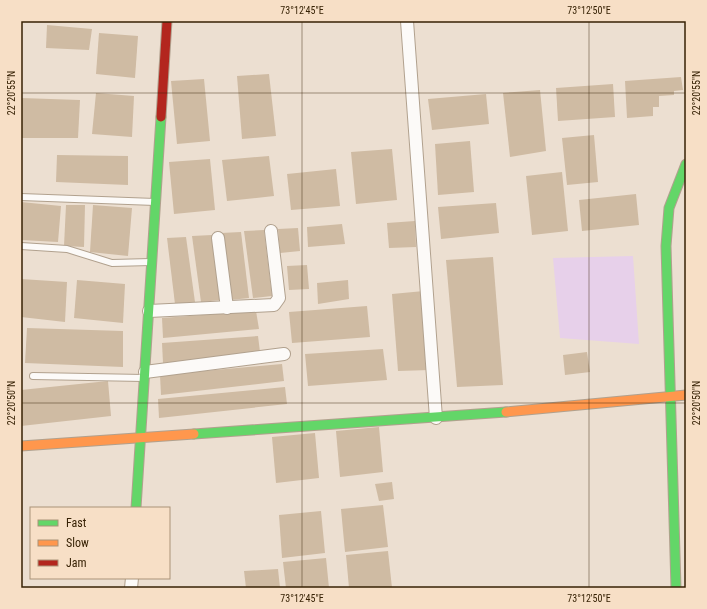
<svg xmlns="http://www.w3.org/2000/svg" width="707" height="609" viewBox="0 0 707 609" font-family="'Roboto Condensed',sans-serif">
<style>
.green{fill:#e7d0ea}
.building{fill:#cfbba3}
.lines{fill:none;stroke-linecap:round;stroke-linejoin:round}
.lane-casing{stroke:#b1a18e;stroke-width:8}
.street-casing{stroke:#b1a18e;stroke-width:14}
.fast-casing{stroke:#b1a18e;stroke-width:11}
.slow-casing{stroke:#b1a18e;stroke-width:11}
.jam-casing{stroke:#b1a18e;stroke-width:11}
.lane{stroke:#fcfaf8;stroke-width:6}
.street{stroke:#fcfaf8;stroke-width:12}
.fast{stroke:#63d668;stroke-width:9}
.slow{stroke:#ff974d;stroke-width:9}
.jam{stroke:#b3261e;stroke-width:9}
.ticks{fill:none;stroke:#372205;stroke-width:1;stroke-opacity:0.45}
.neatline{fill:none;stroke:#372205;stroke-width:1.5}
.ticks-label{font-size:10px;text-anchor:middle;fill:#372205}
</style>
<rect width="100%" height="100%" fill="#ecdfd1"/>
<path class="green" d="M633,256L639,344L560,338L553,258Z"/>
<g class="building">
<path d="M47,25L92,29L89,50L46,48Z"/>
<path d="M99,33L138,36L135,78L96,74Z"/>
<path d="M269,74L276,136L242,139L237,76Z"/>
<path d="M681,77L683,90L674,91V95L659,96V107H653V116L627,118L625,81Z"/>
<path d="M204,79L210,141L177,144L171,81Z"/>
<path d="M613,84L615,117L558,121L556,88Z"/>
<path d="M540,90L546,151L510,157L503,93Z"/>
<path d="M96,93L134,96L132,137L92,134Z"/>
<path d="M486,94L489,124L432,130L428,99Z"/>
<path d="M21,98L80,100L78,138H21Z"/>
<path d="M594,135L598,182L567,185L562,138Z"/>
<path d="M470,141L474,192L438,195L435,144Z"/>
<path d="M392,149L397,200L356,204L351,152Z"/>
<path d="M57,155L128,156V185L56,182Z"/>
<path d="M269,156L274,196L227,201L222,160Z"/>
<path d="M210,159L215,210L174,214L169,162Z"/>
<path d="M336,169L340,206L291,210L287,174Z"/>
<path d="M562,172L568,231L532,235L526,176Z"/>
<path d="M636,194L639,225L582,231L579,200Z"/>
<path d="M21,202L61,206L58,242L21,240Z"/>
<path d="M496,203L499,233L441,239L438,207Z"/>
<path d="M66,205H85L84,247L64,246Z"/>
<path d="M93,205L132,208L128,256L90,252Z"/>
<path d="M415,221L416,247L389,248L387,223Z"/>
<path d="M342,224L345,244L308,247L307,227Z"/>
<path d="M298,228L300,251L280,253L278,229Z"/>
<path d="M264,230L272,296L253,298L244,231Z"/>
<path d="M241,232L249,298L230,300L221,233Z"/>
<path d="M212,235L220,300L201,302L192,236Z"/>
<path d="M186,237L195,302L175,304L167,238Z"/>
<path d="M493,257L503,385L457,387L446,260Z"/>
<path d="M307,265L309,289L289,290L287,266Z"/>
<path d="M21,279L67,282L65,322L21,317Z"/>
<path d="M77,280L125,284L123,323L74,318Z"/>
<path d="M348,280L349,299L318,304L317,283Z"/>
<path d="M424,291L430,370L398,371L392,294Z"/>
<path d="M367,306L370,337L292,343L289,312Z"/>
<path d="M256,311L259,329L163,338L162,318Z"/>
<path d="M27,328L123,331V367L25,363Z"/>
<path d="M258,336L260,352L163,363L162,343Z"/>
<path d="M383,349L387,380L308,386L305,354Z"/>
<path d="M587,352L590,372L565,375L563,355Z"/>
<path d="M282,364L284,381L161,395L160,375Z"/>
<path d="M108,381L111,416L21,426V390Z"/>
<path d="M285,387L287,404L159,418L158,399Z"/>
<path d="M379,427L383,472L340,477L336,431Z"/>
<path d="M315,433L319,478L276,483L272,437Z"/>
<path d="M392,482L394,499L379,501L375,484Z"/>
<path d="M383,505L388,547L345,552L341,509Z"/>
<path d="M321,511L325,553L282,558L279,515Z"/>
<path d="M388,551L392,588H349L346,555Z"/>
<path d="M326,558L329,588H286L283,562Z"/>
<path d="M278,569L280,588H246L244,571Z"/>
</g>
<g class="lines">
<g class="lane-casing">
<g id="lane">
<path d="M21,197L155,202"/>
<path d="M21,246L67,249L112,263L151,262"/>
<path d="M33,376L144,378"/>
</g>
</g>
<g class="street-casing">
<g id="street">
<path d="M407,21L436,418"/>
<path d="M218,238L227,308"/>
<path d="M149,311L274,305L279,298L271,231"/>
<path d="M145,372L284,354"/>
<path d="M131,588L132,578"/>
</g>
</g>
<g class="fast-casing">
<g id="fast">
<path d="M194,434L506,412"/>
<path d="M136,508L161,117"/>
<path d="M676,588L666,246L669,208L686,164"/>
</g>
</g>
<g class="slow-casing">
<g id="slow">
<path d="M506,412L686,395"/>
<path d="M21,446L194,434"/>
</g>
</g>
<g class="jam-casing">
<path id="jam" d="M161,117L167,21"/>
</g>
<use href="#lane" class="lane"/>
<use href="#street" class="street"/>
<use href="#fast" class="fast"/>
<use href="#slow" class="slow"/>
<use href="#jam" class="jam"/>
</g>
<path class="ticks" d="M302,21V588M589,21V588M21,93H686M21,403H686"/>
<rect width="707" height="609" fill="none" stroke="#f7dfc6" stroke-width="44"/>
<rect x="30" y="507" width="140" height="72" fill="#f7dfc6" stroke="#aa9379"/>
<rect x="38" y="520" width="20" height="6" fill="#63d668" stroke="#aa9379"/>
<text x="66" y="527" font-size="12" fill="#372205">Fast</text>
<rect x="38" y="540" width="20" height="6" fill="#ff974d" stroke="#aa9379"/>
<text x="66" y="547" font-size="12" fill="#372205">Slow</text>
<rect x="38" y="560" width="20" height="6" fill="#b3261e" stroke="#aa9379"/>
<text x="66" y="567" font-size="12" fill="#372205">Jam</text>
<rect x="22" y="22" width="663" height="565" class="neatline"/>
<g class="ticks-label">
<text x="302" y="14">73°12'45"E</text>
<text x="589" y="14">73°12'50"E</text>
<text transform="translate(11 93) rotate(-90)" y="4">22°20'55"N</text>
<text transform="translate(696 93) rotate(-90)" y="4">22°20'55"N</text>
<text transform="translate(11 403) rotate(-90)" y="4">22°20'50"N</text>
<text transform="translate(696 403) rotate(-90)" y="4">22°20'50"N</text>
<text x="302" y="602">73°12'45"E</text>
<text x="589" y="602">73°12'50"E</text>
</g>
</svg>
